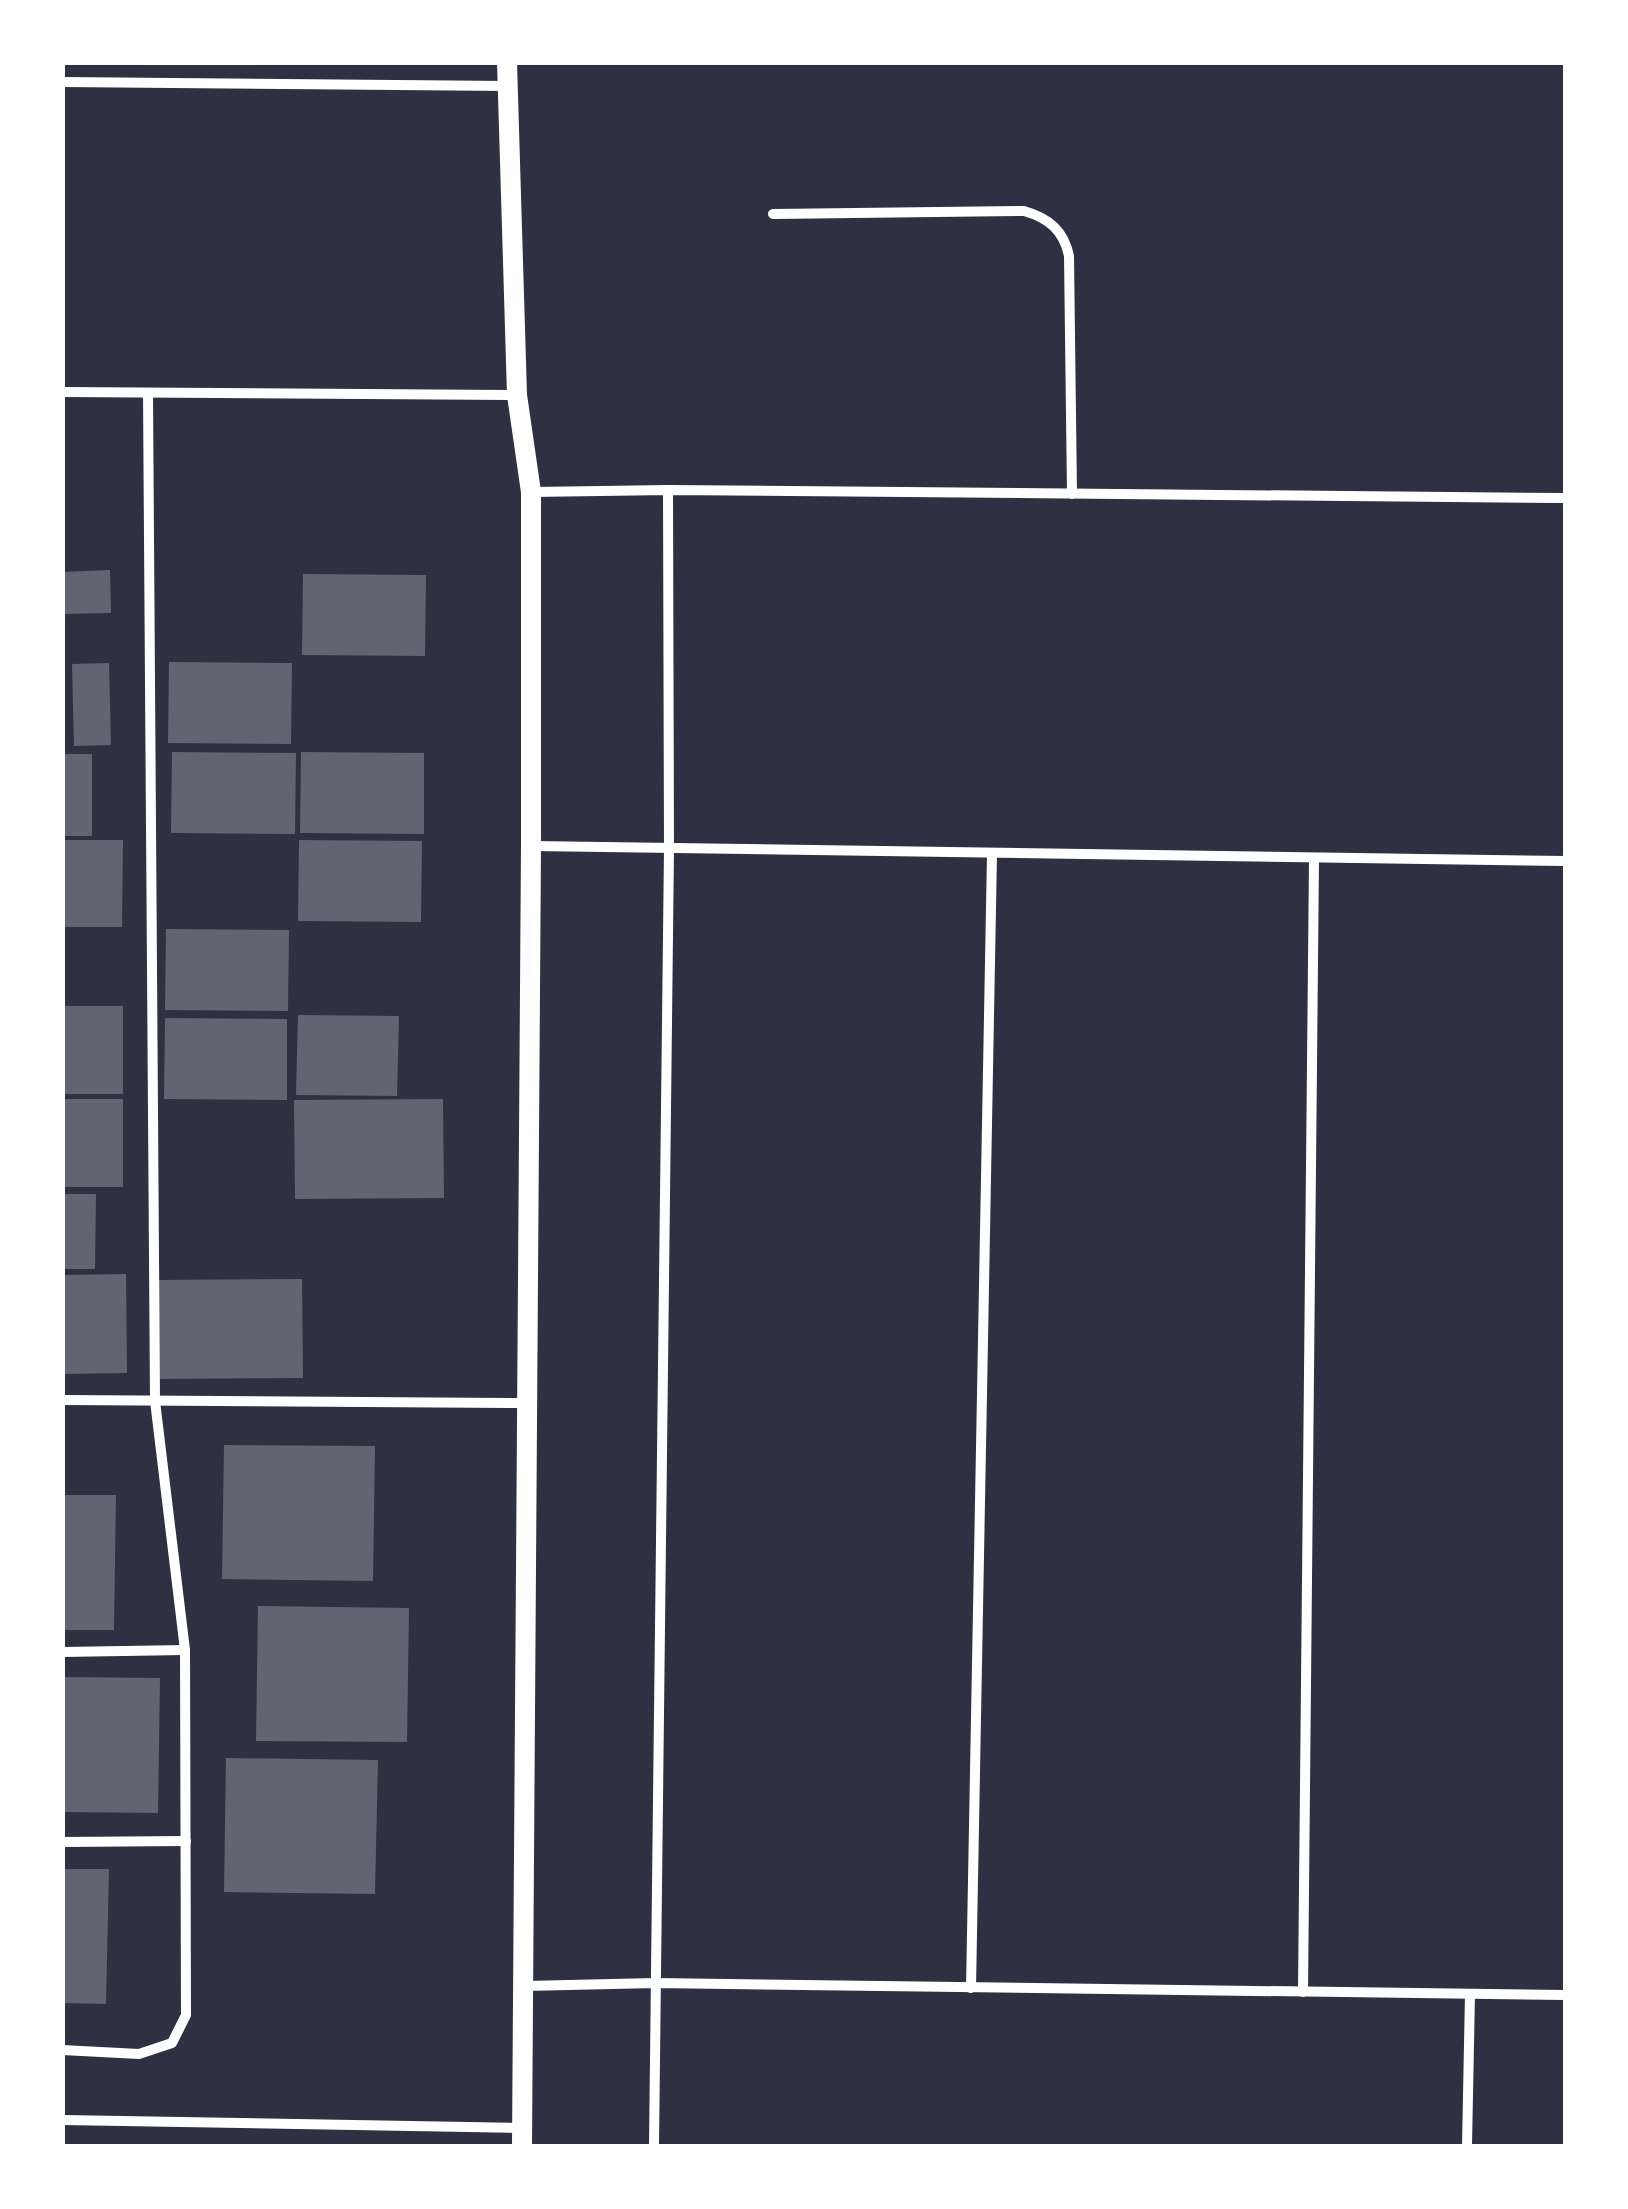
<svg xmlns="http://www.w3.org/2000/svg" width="1628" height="2209" viewBox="0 0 1628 2209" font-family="'Noto Sans',sans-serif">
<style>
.building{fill:#626471}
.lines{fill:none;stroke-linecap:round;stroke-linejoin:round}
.minor{stroke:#fff;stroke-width:10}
.secondary{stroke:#fff;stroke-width:20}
</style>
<rect width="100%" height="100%" fill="#2d3142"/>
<g class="building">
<path d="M110,570L111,613L62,614V572Z"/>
<path d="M303,574L426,575L425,656L302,655Z"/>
<path d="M169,662L292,663L291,744L168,743Z"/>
<path d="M109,663L111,745L74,746L72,664Z"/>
<path d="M172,752L296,753L295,834L171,833Z"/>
<path d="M301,752L424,753V834L300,833Z"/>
<rect x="62" y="754" width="30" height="82"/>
<path d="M62,840H123L122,927H62Z"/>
<path d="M299,840L422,841L421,922L298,921Z"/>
<path d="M166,929L289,930L288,1011L165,1010Z"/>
<rect x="62" y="1006" width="61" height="88"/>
<path d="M298,1015L399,1016L397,1096L296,1095Z"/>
<path d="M165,1018L287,1019V1100L164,1099Z"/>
<rect x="62" y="1099" width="61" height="88"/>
<path d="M443,1099L444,1198L295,1199L294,1100Z"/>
<path d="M62,1194H96L95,1269H62Z"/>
<path d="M126,1274L127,1373L62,1374V1275Z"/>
<path d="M302,1279L303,1378L154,1379L153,1280Z"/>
<path d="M224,1445L375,1446L373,1581L222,1579Z"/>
<path d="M62,1495H116L114,1630H62Z"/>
<path d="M258,1606L409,1608L407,1742L256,1741Z"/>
<path d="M62,1677L160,1678L158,1813L62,1812Z"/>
<path d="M226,1758L378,1760L375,1894L224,1892Z"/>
<path d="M62,1869H109L106,2004L62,2003Z"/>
</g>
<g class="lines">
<g class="minor">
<path d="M62,82L508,86"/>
<path d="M773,214L1024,211C1049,218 1064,231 1069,256L1072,494"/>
<path d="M62,392L516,395"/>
<path d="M532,492L668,490L1566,498"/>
<path d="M532,846L1566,861"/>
<path d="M62,1400L526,1403"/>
<path d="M62,1652L185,1650"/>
<path d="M62,1842L186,1841"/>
<path d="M525,1986L655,1983L1566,1995"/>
<path d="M971,1988L992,854"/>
<path d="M1303,1992L1314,858"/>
<path d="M62,2050L139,2054L172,2043L186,2015L185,1650L155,1401L148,393"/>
<path d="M62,2120L522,2128"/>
<path d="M654,2146L669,849L668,490"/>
<path d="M1467,2146L1470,1994"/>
</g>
<path class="secondary" d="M507,62L517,395L531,492V846L522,2146"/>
</g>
<rect width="1628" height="2209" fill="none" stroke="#ffffff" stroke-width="130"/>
</svg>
